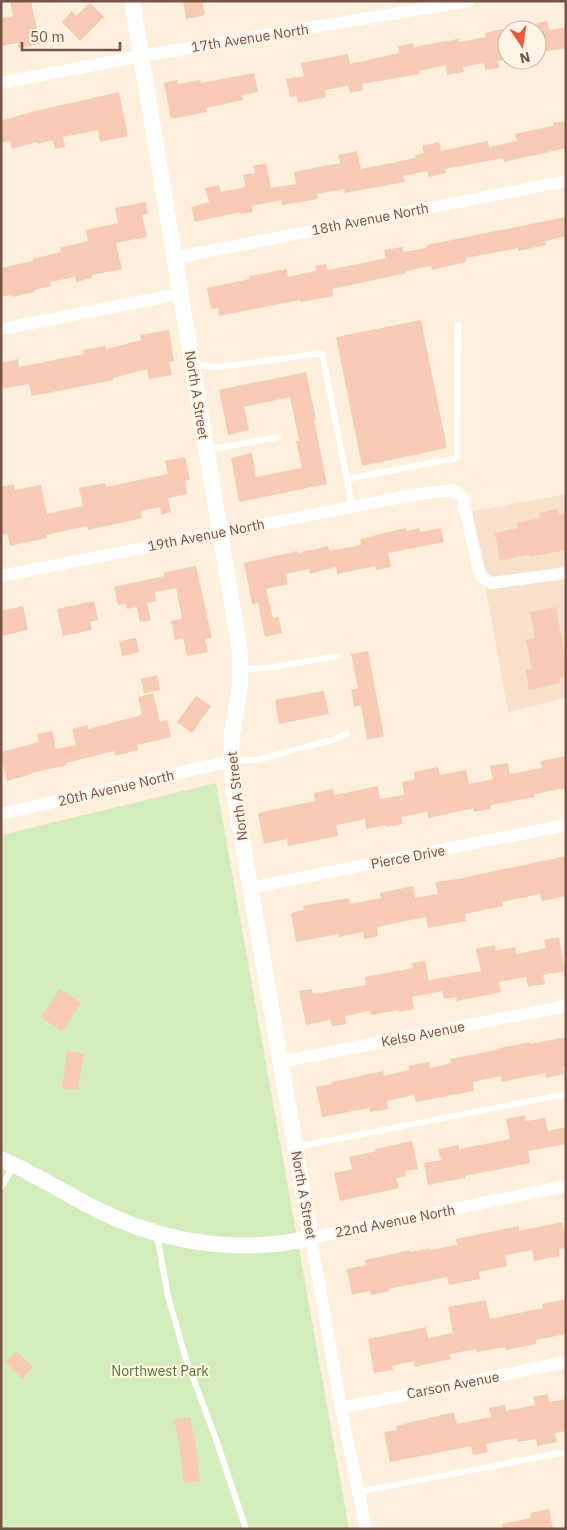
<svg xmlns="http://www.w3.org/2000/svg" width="567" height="1530" viewBox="0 0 567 1530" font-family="'IBM Plex Sans',sans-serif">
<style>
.residential{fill:#f7e1cb}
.green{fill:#d2edbb}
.building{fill:#f7cab3}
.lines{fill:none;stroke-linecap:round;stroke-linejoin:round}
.service{stroke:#fff;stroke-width:6}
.minor{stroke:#fff;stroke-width:12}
.tertiary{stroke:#fff;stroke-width:16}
.labels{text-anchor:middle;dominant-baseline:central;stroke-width:4;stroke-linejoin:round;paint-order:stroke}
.street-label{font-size:14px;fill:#765344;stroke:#fff4e6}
.park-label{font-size:14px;fill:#4e7838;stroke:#fff4e6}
</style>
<rect width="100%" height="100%" fill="#fff0de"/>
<path class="residential" d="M566,494V698L508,712L472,512Z"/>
<path class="green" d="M216,783L349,1529H1V835Z"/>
<g class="building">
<path d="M10,1H31L40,44L19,48L18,43L1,46V18L13,16Z"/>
<path d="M183,1H202L205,15L186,19Z"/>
<path d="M90,3L104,17L80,41L62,22L72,11L76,16Z"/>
<path d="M547,21L549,30L566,27V48L537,53V23Z"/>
<path d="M502,29L507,52V59L498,61L499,68L485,70L484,63L463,67L464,72L447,75L446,65L419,71V74L362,84L363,90L350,93L348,86L325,90L326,97L298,103L297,96L290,97L286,79L304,76L301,63L348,54L350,64L399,53L398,46L413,43L414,47L458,39L459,42L486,37L485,33Z"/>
<path d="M254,73L258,92L242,95L243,100L206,108L207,112L171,119L164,83L177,80L178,84L200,80L201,83Z"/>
<path d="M119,92L128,136L100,142L98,130L63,137L65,147L55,149L53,140L38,144L37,142L12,149L10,141L1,143V121L31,112Z"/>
<path d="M566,121V148L504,162L503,158L445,169L446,173L429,177L427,171L403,176L405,182L345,193L344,189L317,194L318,199L282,205L281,200L252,206L253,212L240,214V212L195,222L191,207L209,202L205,188L219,185L221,192L246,187L243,175L255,173L253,166L266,163L271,188L296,184L294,172L340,163L338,155L357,151L361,169L416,158L415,155L424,153L422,146L439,142L441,151L488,141L489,147L517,141L515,134L553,126V123Z"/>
<path d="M146,202L148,214L142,215L147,237L116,243L122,269L92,275V278L76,282L75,277L50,282L51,286L34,290V292L12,297L11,295L1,297V268L33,261V259L61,252L60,248L88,241L86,230L118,223L115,208Z"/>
<path d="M566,217V236L545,241L546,245L518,251V248L466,258V262L432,270L431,266L406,271V273L332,289L333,296L301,302L300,300L219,316L218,308L211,309L207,288L249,279V276L287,269L288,277L316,271L315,266L326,264L328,270L386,258L384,250L402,247L403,252L427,248V245Z"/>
<path d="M421,320L447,448L362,466L336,337Z"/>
<path d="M169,330L174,361L169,362L172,375L149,379L147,369L113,378V380L32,396L29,384L1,389V363L18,359L19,367L84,354L83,350L106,346V349L141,340L140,335Z"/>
<path d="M306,372L316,419L314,420L327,484L239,502L231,458L252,453L256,477L302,468L296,441H299L290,397L244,407L249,430L228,435L219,390Z"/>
<path d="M185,457L190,479L185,481L187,494L168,498L171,512L161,515L160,507L141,511L142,518L88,530L87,526L46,535L47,538L10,546L7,534L1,535V487L14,484L15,490L41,485L47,514L83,506L79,488L105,483L106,487L168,474L165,461Z"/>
<path d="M558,509L559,515L566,513V550L529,557V554L500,561L495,533L518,528L517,523L540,518L539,513Z"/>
<path d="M406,528L407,531L419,528L420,532L441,528L444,542L388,553L391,567L376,570L375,566L337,574L336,567L310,574L309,569L286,574L288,584L266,589L273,618L279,617L282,633L265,637L258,603L252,604L244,563L297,551L298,553L328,546L329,551L361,545L360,539Z"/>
<path d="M196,566L212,638L205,639L208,652L187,656L183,638L175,640L171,621L182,619L176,588L155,592L156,601L147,603L151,620L140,622L137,607L127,609L126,604L118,605L114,587L164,576L163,573Z"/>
<path d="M94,601L98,620L90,622L92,630L63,636L57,609Z"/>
<path d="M23,606L28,630L1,636V611Z"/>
<path d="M556,607L566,662V677L559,678L560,683L529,690L526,670L532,669L526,640L535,638L530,612Z"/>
<path d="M136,638L139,652L122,656L119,641Z"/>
<path d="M368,651L384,736L367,740L361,705L354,707L351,689L358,688L351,654Z"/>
<path d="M157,675L160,690L144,693L141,679Z"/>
<path d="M324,691L329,714L279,724L275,700Z"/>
<path d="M153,693L160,722L167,720L171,737L137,745L138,750L115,756L114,751L66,763L67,765L32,773V774L7,781L1,759V752L39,742L37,734L52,731L56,749L76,745L72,729L88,725V729L142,715L138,697Z"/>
<path d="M196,696L211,706L192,733L177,722Z"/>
<path d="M566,756V788L534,794L535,797L490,805L491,809L474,812V808L428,818L427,812L401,817L403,824L386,827L385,825L366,829L365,819L336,825L338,836L288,846L287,839L264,844L258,813L315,801L314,793L333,789L334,795L378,786L380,799L404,795L402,782L415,779L414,772L438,767L440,775L466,770L469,784L493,779L490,766L508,763L510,774L542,768L541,761Z"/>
<path d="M566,856V896L542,901L540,894L502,902L503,906L465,914L466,921L428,928L426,917L377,927L378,936L364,939L363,932L339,937V934L296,942L291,913L304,910L303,906L349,898L350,904L381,898L380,893L413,886L415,898L438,894L435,882L458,879Z"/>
<path d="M559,937L565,971L543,975L545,984L528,987L526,977L499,982L501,992L457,1001L456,997L444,999L442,991L412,997L414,1009L399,1012V1010L371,1015L370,1011L345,1016L346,1024L332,1026L330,1020L306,1025L299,991L312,989L313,994L366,985L365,977L413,968L412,963L425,961L429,980L481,971L476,949L495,945L496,951L515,947L516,954L546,948L544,940Z"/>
<path d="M60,989L81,1003L62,1031L41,1017Z"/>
<path d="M566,1037V1066L563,1067L564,1074L546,1078L545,1073L502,1082L501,1076L473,1082L474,1091L416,1102L414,1095L387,1101L388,1109L370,1112L369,1108L322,1117L316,1087L332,1084V1082L383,1071L384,1076L409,1070L408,1066L429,1062L430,1068L451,1063L450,1059L496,1050L495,1049L530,1042V1044Z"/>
<path d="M67,1051L84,1054L78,1090L62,1088Z"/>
<path d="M525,1115L526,1121L545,1118L548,1131L566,1127V1144L528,1151L530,1163L465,1176V1178L428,1185L424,1163L441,1160L438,1149L459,1145V1149L510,1139L506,1119Z"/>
<path d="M412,1141L418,1169L405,1171L406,1176L396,1178L399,1188L340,1201L334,1173L352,1169L349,1157L376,1151L375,1149Z"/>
<path d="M562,1222L566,1238V1248L559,1249L560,1256L534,1261L532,1250L505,1255L507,1266L479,1272L480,1279L449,1285L447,1277L389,1289V1291L371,1295L370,1291L352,1295L347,1269L366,1265L365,1260L410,1250V1252L430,1248V1250L457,1245L456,1239L481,1234L519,1226V1231Z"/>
<path d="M566,1299V1334L536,1340V1344L506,1350V1347L477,1352L476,1349L450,1354L451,1359L415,1367L414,1361L392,1366L393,1370L374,1373L368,1339L426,1327L428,1338L453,1333L448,1307L486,1300L490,1319L543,1308L542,1304Z"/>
<path d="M16,1351L33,1367L22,1379L5,1362Z"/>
<path d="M548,1394L549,1402L566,1399V1431L555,1433L557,1442L537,1446L536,1439L518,1442L517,1438L486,1444L488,1452L473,1455L471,1446L390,1462L384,1432L397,1430L396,1426L454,1412L457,1424L491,1417L489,1408L505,1405L506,1411L535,1405L533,1397Z"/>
<path d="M190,1417L196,1446L200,1481L184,1483L179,1444L174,1420Z"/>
<path d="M549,1509L553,1529H502V1524L531,1518L530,1513Z"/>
</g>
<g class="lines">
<g class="service">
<path d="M193,365L221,367L322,353L347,479"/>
<path d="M208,450L278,437"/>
<path d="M352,507L347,479L457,458L458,325"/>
<path d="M241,670L274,667L338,656"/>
<path d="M232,761L257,760L335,739L346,734"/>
<path d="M297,1147L566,1094"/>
<path d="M1,1187L15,1165"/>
<path d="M157,1235L168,1296L185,1356L217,1442L246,1529"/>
<path d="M358,1492L566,1452"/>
</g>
<g class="minor">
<path d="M1,83L141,56L469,1"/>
<path d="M174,258L566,181"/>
<path d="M1,329L180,294"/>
<path d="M1,576L412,495L452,490L462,496L480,575L491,583L566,573"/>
<path d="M1,814L231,761"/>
<path d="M250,888L566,825"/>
<path d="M280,1062L566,1006"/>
<path d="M341,1408L566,1362"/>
<path d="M366,1529L341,1408L311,1238L566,1186"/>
</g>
<path class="tertiary" d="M1,1159C34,1173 64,1193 96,1209C150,1237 213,1250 274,1244C286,1243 299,1240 311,1238L234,793L231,761L232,734L240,687V652L132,1"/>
</g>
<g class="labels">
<g class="street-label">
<text transform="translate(250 38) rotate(-9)">17th Avenue North</text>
<text transform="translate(370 219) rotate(-11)">18th Avenue North</text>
<text transform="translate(197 395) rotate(81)">North A Street</text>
<text transform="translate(206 535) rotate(-11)">19th Avenue North</text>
<text transform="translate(116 788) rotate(-13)">20th Avenue North</text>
<text transform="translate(237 796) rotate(-97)">North A Street</text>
<text transform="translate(408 857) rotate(-11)">Pierce Drive</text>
<text transform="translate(423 1034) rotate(-11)">Kelso Avenue</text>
<text transform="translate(304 1195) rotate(80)">North A Street</text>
<text transform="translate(395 1221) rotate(-11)">22nd Avenue North</text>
<text transform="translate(453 1385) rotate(-11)">Carson Avenue</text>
</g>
<g class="park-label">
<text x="160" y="1371">Northwest Park</text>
</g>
</g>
<rect width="567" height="1530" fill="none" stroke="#765344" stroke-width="5"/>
<g transform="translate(522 45) rotate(167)"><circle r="24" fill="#fff4e6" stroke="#c8b4a5"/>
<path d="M0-4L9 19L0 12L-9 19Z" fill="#f55736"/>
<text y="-8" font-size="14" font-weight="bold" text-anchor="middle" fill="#765344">N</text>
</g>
<path d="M22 42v8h98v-8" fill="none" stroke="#765344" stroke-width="2.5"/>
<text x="30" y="42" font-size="15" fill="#765344" stroke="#fff4e6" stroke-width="4" paint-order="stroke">50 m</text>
</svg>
